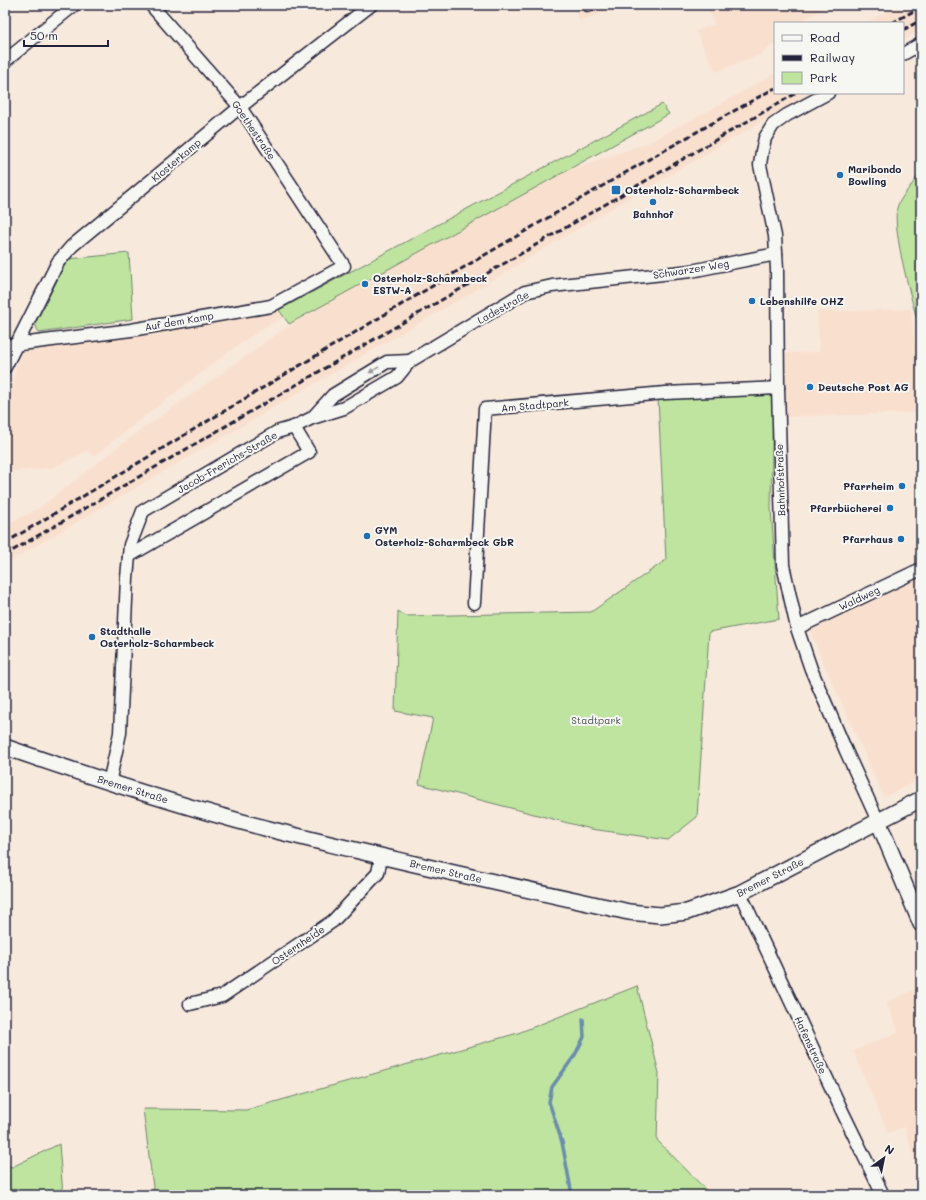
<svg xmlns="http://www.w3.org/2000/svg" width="926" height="1200" viewBox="0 0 926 1200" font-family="Mali,sans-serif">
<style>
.built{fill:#f9e0ce}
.green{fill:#bee49f;stroke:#70836d}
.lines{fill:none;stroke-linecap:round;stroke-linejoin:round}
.stream{stroke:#698dad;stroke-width:3.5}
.minor-casing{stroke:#22223b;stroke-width:15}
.tertiary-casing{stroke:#22223b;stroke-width:18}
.minor{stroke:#f6f6f2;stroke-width:12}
.tertiary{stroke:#f6f6f2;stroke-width:15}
.rail{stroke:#22223b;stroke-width:3;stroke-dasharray:6 3;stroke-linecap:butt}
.oneway{fill:#9797a0}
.poi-dot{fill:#1f6fb2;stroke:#f6f6f2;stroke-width:1.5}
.labels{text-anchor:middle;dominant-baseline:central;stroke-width:4;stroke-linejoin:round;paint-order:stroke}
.street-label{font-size:10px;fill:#22223b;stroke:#f6f6f2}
.poi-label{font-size:10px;font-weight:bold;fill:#22223b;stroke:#f6f6f2;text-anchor:start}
.park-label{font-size:10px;fill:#495254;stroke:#f6f6f2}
</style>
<rect width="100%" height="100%" fill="#f8e9dd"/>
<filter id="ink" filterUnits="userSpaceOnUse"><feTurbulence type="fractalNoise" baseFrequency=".025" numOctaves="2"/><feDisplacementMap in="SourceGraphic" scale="8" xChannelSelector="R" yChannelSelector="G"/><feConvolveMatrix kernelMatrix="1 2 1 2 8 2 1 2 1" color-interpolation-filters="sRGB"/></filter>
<g filter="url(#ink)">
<g class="built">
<path d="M571,5H626L580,21Z"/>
<path d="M705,5H830L808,17L800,23H775V43L761,54L716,72L709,60L696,31L714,24L710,13Z"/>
<path d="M899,5H921V30L903,40V23H866Z"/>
<path d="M775,73V93H811L606,212L464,297L5,564V525L39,508L124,442L281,331L383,268L555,175L647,143L708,111Z"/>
<path d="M911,309L921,413L786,417L784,353L819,352L817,312Z"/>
<path d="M279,310L284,317L266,326L216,361L94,456L87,451L52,468L5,472V421L16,367L23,351L248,316Z"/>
<path d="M921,578V779L884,797L822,660L810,630Z"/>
<path d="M921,987V1179L904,1127L888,1133L853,1051L898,1032L886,1002Z"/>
</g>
<g class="green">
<path d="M662,104L669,114L289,324L279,310Z"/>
<path d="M921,172V335C915,311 889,224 898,205C903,194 914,183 921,172Z"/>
<path d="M129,253L133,319L39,333L35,324L68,259Z"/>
<path d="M773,393L771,508L779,619L709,632L697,817L668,840L591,829L419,784L433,718L395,711L398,611L406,616L591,612L666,560L658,398Z"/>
<path d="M637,986L659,1073L657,1140L711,1195H154L143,1109L246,1110L518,1033Z"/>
<path d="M59,1144L63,1195H5V1165L12,1167Z"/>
</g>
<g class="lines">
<path class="stream" d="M572,1195L562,1142L549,1102L552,1087L575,1055L584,1037L583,1019"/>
<g class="minor-casing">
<g id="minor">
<path d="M588,5H589"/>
<path d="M903,54L921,44"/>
<path d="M5,61L74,5"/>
<path d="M828,93L787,115L773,125L765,138L762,151L760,165L775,236L777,269L778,388L783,565L797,628L811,669L846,751L878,821"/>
<path d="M5,346L131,330L271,306L344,266L240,107L151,5"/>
<path d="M5,367L58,262L72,246L240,107L371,5"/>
<path d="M313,417L333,395L387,362L410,361"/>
<path d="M129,556L309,452L294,427"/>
<path d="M474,603L485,409L665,393L778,388"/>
<path d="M797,628L921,569"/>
<path d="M109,783L120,733L127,578L130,545L143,511L277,432L294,427L312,418L344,408L397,377L410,361L525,292L552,286L691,271L776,254"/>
<path d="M740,893L844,1115L883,1195"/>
<path d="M190,1004L222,996L333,921L378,873L381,857"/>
</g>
</g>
<g class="tertiary-casing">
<g id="tertiary">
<path d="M5,747C91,777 177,805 265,828C386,859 507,885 629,912L660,915L687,912L740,893L921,799"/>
<path d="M878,821L921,924"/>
</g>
</g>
<use href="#minor" class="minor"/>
<use href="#tertiary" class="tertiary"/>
<g class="rail">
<path d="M892,23L921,7"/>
<path d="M903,30L921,20"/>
<path d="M5,543C261,390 514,233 775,88"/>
<path d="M5,555L796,93"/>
</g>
</g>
<defs><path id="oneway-solid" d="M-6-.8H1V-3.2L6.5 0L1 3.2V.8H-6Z"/></defs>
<use class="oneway" href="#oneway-solid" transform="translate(374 370) rotate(149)"/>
</g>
<g class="poi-dot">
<circle cx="840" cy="175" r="4"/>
<rect x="611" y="185" width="10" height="10" rx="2"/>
<circle cx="653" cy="202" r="4"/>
<circle cx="365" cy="284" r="4"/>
<circle cx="752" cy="301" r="4"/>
<circle cx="810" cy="387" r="4"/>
<circle cx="902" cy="486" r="4"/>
<circle cx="890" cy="508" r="4"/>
<circle cx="367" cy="536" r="4"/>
<circle cx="901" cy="539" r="4"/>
<circle cx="92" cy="637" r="4"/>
</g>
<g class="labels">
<g class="street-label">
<text transform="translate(254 130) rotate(56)">Goethestraße</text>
<text transform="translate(176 160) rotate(-40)">Klosterkamp</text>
<text transform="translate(691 269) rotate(-9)">Schwarzer Weg</text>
<text transform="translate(503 307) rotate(-29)">Ladestraße</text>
<text transform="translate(179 321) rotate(-10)">Auf dem Kamp</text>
<text transform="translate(535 405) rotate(-5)">Am Stadtpark</text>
<text transform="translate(227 462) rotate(-30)">Jacob-Frerichs-Straße</text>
<text transform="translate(780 480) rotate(-92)">Bahnhofstraße</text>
<text transform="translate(859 598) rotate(-25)">Waldweg</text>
<text transform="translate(133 789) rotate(17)">Bremer Straße</text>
<text transform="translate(446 871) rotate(13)">Bremer Straße</text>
<text transform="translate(770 877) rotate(-27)">Bremer Straße</text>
<text transform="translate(298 945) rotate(-34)">Osternheide</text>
<text transform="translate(811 1045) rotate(65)">Hafenstraße</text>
</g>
<g class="poi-label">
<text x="848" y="169">Maribondo<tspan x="848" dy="12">Bowling</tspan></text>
<text x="625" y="190">Osterholz-Scharmbeck</text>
<text x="653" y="214" text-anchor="middle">Bahnhof</text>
<text x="373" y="278">Osterholz-Scharmbeck<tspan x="373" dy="12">ESTW-A</tspan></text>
<text x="760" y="301">Lebenshilfe OHZ</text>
<text x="818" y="387">Deutsche Post AG</text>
<text x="894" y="486" text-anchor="end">Pfarrheim</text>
<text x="882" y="508" text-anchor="end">Pfarrbücherei</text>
<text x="375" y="530">GYM<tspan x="375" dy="12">Osterholz-Scharmbeck GbR</tspan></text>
<text x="893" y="539" text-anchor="end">Pfarrhaus</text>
<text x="100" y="631">Stadthalle<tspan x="100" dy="12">Osterholz-Scharmbeck</tspan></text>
</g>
<g class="park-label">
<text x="596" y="720">Stadtpark</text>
</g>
</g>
<rect width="926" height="1200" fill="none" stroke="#f6f6f2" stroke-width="20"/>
<rect x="10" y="10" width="906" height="1180" fill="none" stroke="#22223b" stroke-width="1.5" filter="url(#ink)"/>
<rect x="774" y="22" width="130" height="72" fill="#f6f6f2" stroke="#a1a1a9"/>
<rect x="782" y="35" width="20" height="6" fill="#f6f6f2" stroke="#a1a1a9"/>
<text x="810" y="42" font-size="12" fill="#22223b">Road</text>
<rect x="782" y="55" width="20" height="6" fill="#22223b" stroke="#a1a1a9"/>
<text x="810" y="62" font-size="12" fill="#22223b">Railway</text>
<rect x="782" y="72" width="20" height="12" fill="#bee49f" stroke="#a1a1a9"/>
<text x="810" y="82" font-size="12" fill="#22223b">Park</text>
<g transform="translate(884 1158) rotate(33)" stroke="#f6f6f2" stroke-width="3" paint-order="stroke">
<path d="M0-3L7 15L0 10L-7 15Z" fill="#22223b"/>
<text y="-6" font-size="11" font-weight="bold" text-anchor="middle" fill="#22223b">N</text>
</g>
<path d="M24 40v6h84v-6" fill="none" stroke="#22223b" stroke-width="2"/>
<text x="30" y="40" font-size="12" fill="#22223b" stroke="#f6f6f2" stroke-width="3" paint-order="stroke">50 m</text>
</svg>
